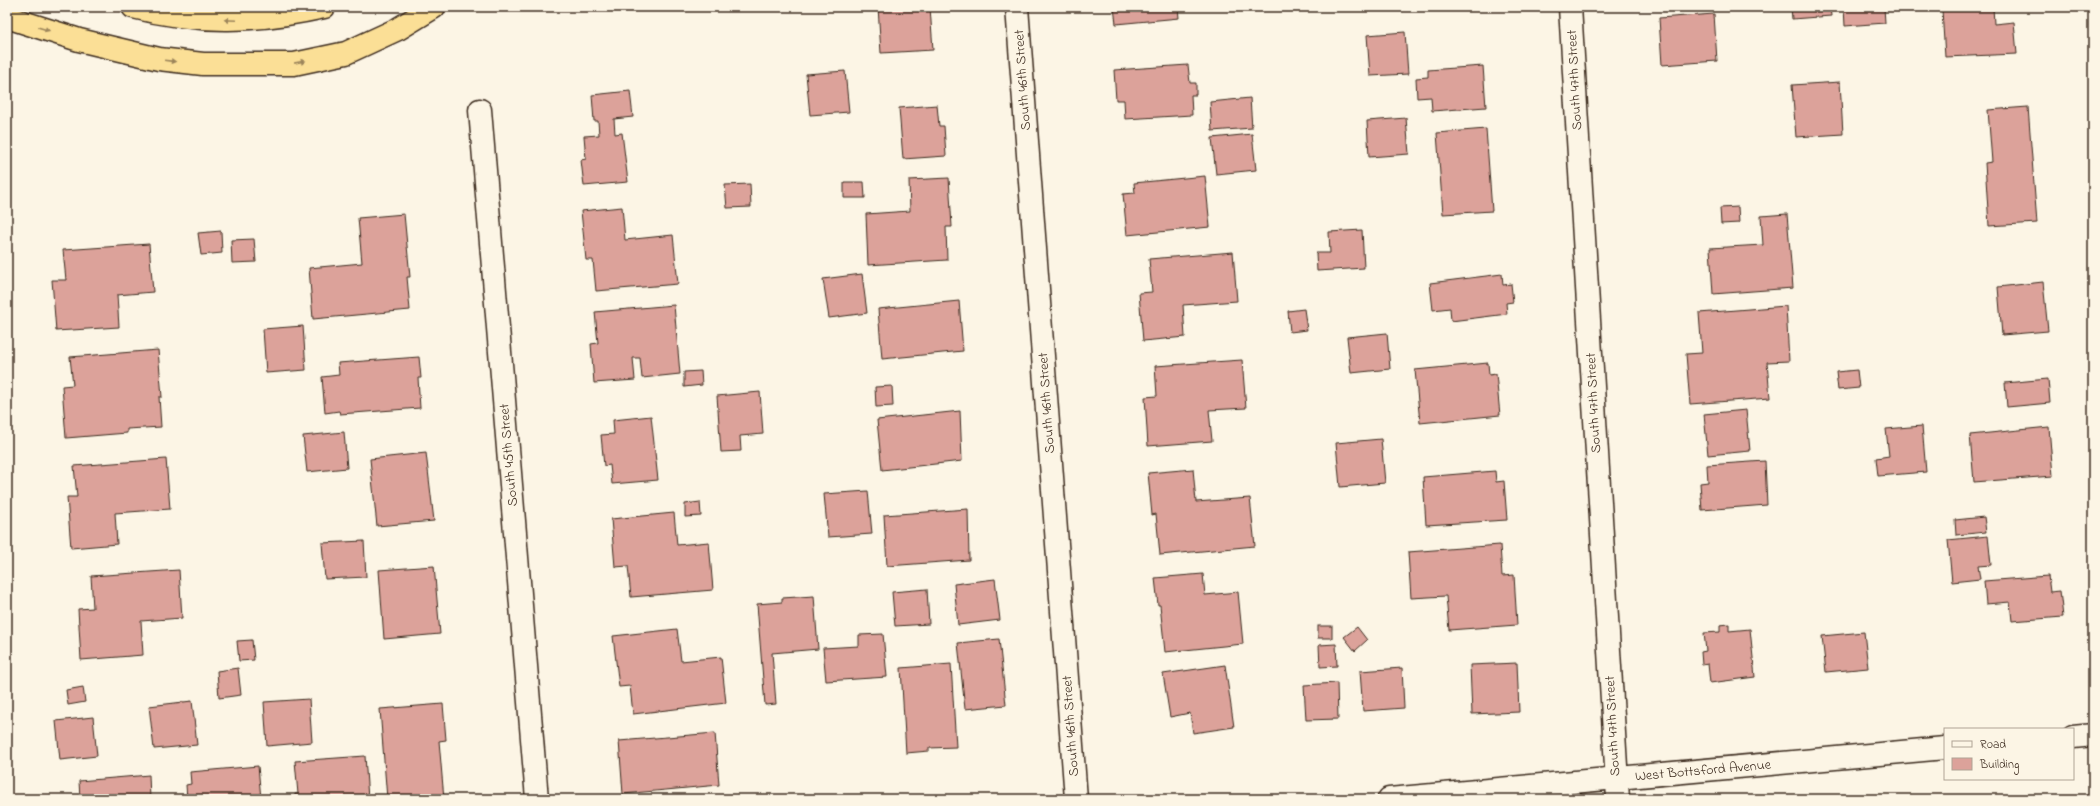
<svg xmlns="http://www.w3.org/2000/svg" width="2100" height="806" viewBox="0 0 2100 806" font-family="'Indie Flower',sans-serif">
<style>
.building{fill:#dca29a;stroke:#3b2a1e}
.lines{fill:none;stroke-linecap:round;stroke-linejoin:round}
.street-casing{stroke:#3b2a1e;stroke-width:25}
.highway-casing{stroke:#3b2a1e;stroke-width:25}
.street{stroke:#fcf5e5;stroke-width:22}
.highway{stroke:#fbdf96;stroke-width:22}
.oneway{fill:#9b845a}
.labels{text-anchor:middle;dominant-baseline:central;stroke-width:3;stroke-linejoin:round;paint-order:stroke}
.street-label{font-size:14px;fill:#3b2a1e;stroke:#fcf5e5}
</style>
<rect width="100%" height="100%" fill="#fcf5e5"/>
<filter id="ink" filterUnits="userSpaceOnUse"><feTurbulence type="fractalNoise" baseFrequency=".025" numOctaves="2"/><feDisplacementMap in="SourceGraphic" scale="8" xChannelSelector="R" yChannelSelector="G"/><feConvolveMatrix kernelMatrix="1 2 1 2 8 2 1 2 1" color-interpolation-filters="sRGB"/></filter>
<g filter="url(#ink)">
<g class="building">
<path d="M878,7H930L933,50L881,53Z"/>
<path d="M1114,7H1178L1179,18L1116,24Z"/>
<path d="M1791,7H1830L1831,16L1792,19Z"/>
<path d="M1844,7H1884L1885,23L1845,26Z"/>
<path d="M1978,7H1993L1994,24L2014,22L2017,54L1945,57L1942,10Z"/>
<path d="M1714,14L1717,61L1662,65L1659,18Z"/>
<path d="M1405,32L1408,74L1370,76L1367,35Z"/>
<path d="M1188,65L1190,83H1196V95H1191L1192,115L1125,119L1124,100H1116L1114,70Z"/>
<path d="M1483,66L1486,107L1432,111L1431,97L1417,98L1416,78L1428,77V70Z"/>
<path d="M845,71L849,112L810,115L806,74Z"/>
<path d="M1840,82L1843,134L1796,137L1792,85Z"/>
<path d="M630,91L633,117L614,119L615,134L622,133L628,182L584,186L581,160L586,159L584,136L599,135L598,121H594L592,95Z"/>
<path d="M1250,98L1252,128L1212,131L1210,102Z"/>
<path d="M937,105L939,126H944L946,156L903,159L899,108Z"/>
<path d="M2028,107L2037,223L1989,226L1985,163L1992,162L1988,110Z"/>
<path d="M1406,118L1409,154L1369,157L1367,121Z"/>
<path d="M1486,129L1492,211L1443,214L1437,133Z"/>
<path d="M1252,134L1256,170L1216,174L1212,138Z"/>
<path d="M1205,176L1210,227L1127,235L1123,194L1135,193L1134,183Z"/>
<path d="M949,178L952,227H946L947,260L868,265L866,214L910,211L909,180Z"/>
<path d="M844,182H864L865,198H844Z"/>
<path d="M750,184L751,207L727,208L725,185Z"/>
<path d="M622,207L625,240L673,235L678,284L596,291L593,260H586L581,211Z"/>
<path d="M1738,207L1739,223L1721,224L1720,208Z"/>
<path d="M404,214L410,277H407L410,310L313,319L309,268L362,263L358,218Z"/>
<path d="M1787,214L1793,288L1713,294L1710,248L1763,245L1761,216Z"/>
<path d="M1362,230L1364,268L1317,271L1316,253H1330L1329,232Z"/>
<path d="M221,231L222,253L201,255L198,233Z"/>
<path d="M254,239L256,262L232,263L231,240Z"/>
<path d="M149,244L153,292L117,295L119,327L56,331L52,280H66L63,250Z"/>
<path d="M1233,252L1237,301L1183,305L1185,337L1143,341L1139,293L1152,292L1149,259Z"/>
<path d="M862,274L867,313L829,318L823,279Z"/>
<path d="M1502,274L1503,285L1511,284L1513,302L1506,303L1507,314L1451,321L1450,308L1433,310L1430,283Z"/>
<path d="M2043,282L2048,331L2002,335L1998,287Z"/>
<path d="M959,301L963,351L882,359L878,309Z"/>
<path d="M674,305L680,374L642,378L640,358H633L635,380L594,383L591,344L598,343L595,312Z"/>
<path d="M1786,306L1789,361L1767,362L1770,398L1690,404L1686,354L1702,353L1699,313Z"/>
<path d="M1304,309L1307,330L1290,332L1288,311Z"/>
<path d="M303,326L306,370L266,373L263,329Z"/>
<path d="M1387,333L1390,369L1351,373L1347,337Z"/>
<path d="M158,350L162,397H159L161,427L127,429V433L66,438L62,386L73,385L70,357Z"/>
<path d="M419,357L421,378H418L420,408L340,414L339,411L325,413L322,377L339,375L338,363Z"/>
<path d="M1242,360L1246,408L1209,410L1212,441L1148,446L1145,397L1157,396L1155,366Z"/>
<path d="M1488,363L1489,375L1496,374L1500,415L1420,423L1415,370Z"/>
<path d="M1857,370L1859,388L1838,390L1836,372Z"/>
<path d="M701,371L702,385L684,387V372Z"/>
<path d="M2048,379L2050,403L2007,407L2005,383Z"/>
<path d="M892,386L893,406L876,407L875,387Z"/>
<path d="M760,392L763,434L740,436L741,451L721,452L717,396Z"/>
<path d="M1746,410L1750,451L1708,455L1704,414Z"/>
<path d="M960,411L962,461L882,470L877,420Z"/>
<path d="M651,416L658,480L612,484L610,465L604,466L601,435L614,434L613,420Z"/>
<path d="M1922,426L1926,472L1878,476L1876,458L1889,456L1886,429Z"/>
<path d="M2049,427L2053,476L1974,482L1970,435Z"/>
<path d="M344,432L347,468L307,472L303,436Z"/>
<path d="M1381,439L1385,483L1340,487L1336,443Z"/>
<path d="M426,453L434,521L377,526L370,459Z"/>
<path d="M166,459L170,509L115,513L117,544L71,548L67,497H77L74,466Z"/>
<path d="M1765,461L1767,505L1702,510L1700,483L1708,482L1707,465Z"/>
<path d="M1193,469L1196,502L1250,498L1255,546L1160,555L1156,514L1152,515L1148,473Z"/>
<path d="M1495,471L1496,482L1504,481L1507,520L1426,525L1423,477Z"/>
<path d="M868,491L872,534L828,537L824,494Z"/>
<path d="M700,502L701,516L685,517V504Z"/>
<path d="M968,509L969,560L887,566L884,515Z"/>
<path d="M674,513L677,545L709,542L713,590L631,597L628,566L615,567L611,519Z"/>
<path d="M1984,517L1986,532L1956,535L1955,520Z"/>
<path d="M1988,536L1991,565L1978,566L1980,579L1952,582L1948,540Z"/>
<path d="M364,541L366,577L325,579L322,543Z"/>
<path d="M1500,545L1502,576L1514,575L1517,625L1449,630L1446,596L1411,598L1408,552Z"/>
<path d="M434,566L440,634L384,639L379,570Z"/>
<path d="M179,570L182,618L141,621L143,655L81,660L78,609L93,608L91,576Z"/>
<path d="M1203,574L1205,595L1238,592L1243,644L1165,652L1160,605H1158L1155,578Z"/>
<path d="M2048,576L2050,592L2060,591L2063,617L2012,621L2010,602L1986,604L1984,581Z"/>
<path d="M995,579L1000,620L958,625L954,584Z"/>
<path d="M927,589L929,624L895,626L892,592Z"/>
<path d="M814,596L818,649L772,653L776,704L765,705L757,604L782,602V598Z"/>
<path d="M1729,624V631L1750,629L1755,677L1710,683L1708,664L1702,665L1701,652L1706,651L1704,633L1720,632V625Z"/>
<rect x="1318" y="626" width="14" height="12"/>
<path d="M1357,627L1367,640L1355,651L1344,637Z"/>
<path d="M677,629L681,661L721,657L726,703L633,714L630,686L619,687L613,636Z"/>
<path d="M1864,632L1868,668L1826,672L1822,636Z"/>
<path d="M883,634L887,677L826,681L823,648L859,646V635Z"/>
<path d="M999,639L1006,705L965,709L958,643Z"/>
<path d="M252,640L254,660L239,661L237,641Z"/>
<path d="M1336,644L1337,666L1320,667L1319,645Z"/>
<path d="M1517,663L1519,712L1472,714L1470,665Z"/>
<path d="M951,664L956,747L929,748V751L906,753L901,668Z"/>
<path d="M1225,665L1234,727L1193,733L1190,713L1170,717L1163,674Z"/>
<path d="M238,668L241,695L219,698L217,671Z"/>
<path d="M1402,668L1404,708L1363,711L1360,671Z"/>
<path d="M1337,683L1338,719L1306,720L1304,685Z"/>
<path d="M83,687L85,702L68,705L66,690Z"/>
<path d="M309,699L312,742L267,746L264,702Z"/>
<path d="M192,701L197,745L154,749L149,706Z"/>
<path d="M443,704L446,740L439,741L444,799H387L380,709Z"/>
<path d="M93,717L97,756L60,760L56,721Z"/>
<path d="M715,733L719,785L623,794L619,741Z"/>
<path d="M365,756L368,799H295V794H298L295,761Z"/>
<path d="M258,766L261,799H187L186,785L191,784L190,772Z"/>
<path d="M149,775L150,799H80L79,781Z"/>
</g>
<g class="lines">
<g class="street-casing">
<g id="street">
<path d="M1017,7L1076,799"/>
<path d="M1570,7L1618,799"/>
<path d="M480,110L537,799"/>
<path d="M2073,737L2093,735"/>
<path d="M1389,799L1945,748"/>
</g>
</g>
<g class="highway-casing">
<g id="highway">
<path d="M133,7C199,24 257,22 324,7"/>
<path d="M7,17L79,40L159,59L203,64H294L346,53L398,29L434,7"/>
</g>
</g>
<use href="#street" class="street"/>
<use href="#highway" class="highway"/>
</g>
<defs><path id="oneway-solid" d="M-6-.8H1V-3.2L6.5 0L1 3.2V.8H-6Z"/></defs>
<g class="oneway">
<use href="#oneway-solid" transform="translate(230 20) rotate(-178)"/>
<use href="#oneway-solid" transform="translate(44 29) rotate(18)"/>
<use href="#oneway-solid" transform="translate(170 61) rotate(7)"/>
<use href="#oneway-solid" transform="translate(300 62) rotate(-11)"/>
</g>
</g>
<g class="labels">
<g class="street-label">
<text transform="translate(1023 80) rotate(-94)">South 46th Street</text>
<text transform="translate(1575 80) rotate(-93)">South 47th Street</text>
<text transform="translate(1047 403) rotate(-94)">South 46th Street</text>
<text transform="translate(1594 403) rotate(-93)">South 47th Street</text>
<text transform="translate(509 455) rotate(-95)">South 45th Street</text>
<text transform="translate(1071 726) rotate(-94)">South 46th Street</text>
<text transform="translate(1613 726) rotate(-93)">South 47th Street</text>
<text transform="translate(1703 771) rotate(-5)">West Bottsford Avenue</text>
</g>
</g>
<rect width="2100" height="806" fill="none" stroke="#fcf5e5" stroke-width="24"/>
<rect x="12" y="12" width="2076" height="782" fill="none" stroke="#3b2a1e" stroke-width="1.5" filter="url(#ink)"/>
<rect x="1944" y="728" width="130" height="52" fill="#fcf5e5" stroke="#afa495"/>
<rect x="1952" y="741" width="20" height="6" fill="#fcf5e5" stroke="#afa495"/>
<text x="1980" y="748" font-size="12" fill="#3b2a1e">Road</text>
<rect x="1952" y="758" width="20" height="12" fill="#dca29a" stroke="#afa495"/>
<text x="1980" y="768" font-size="12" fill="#3b2a1e">Building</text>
</svg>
